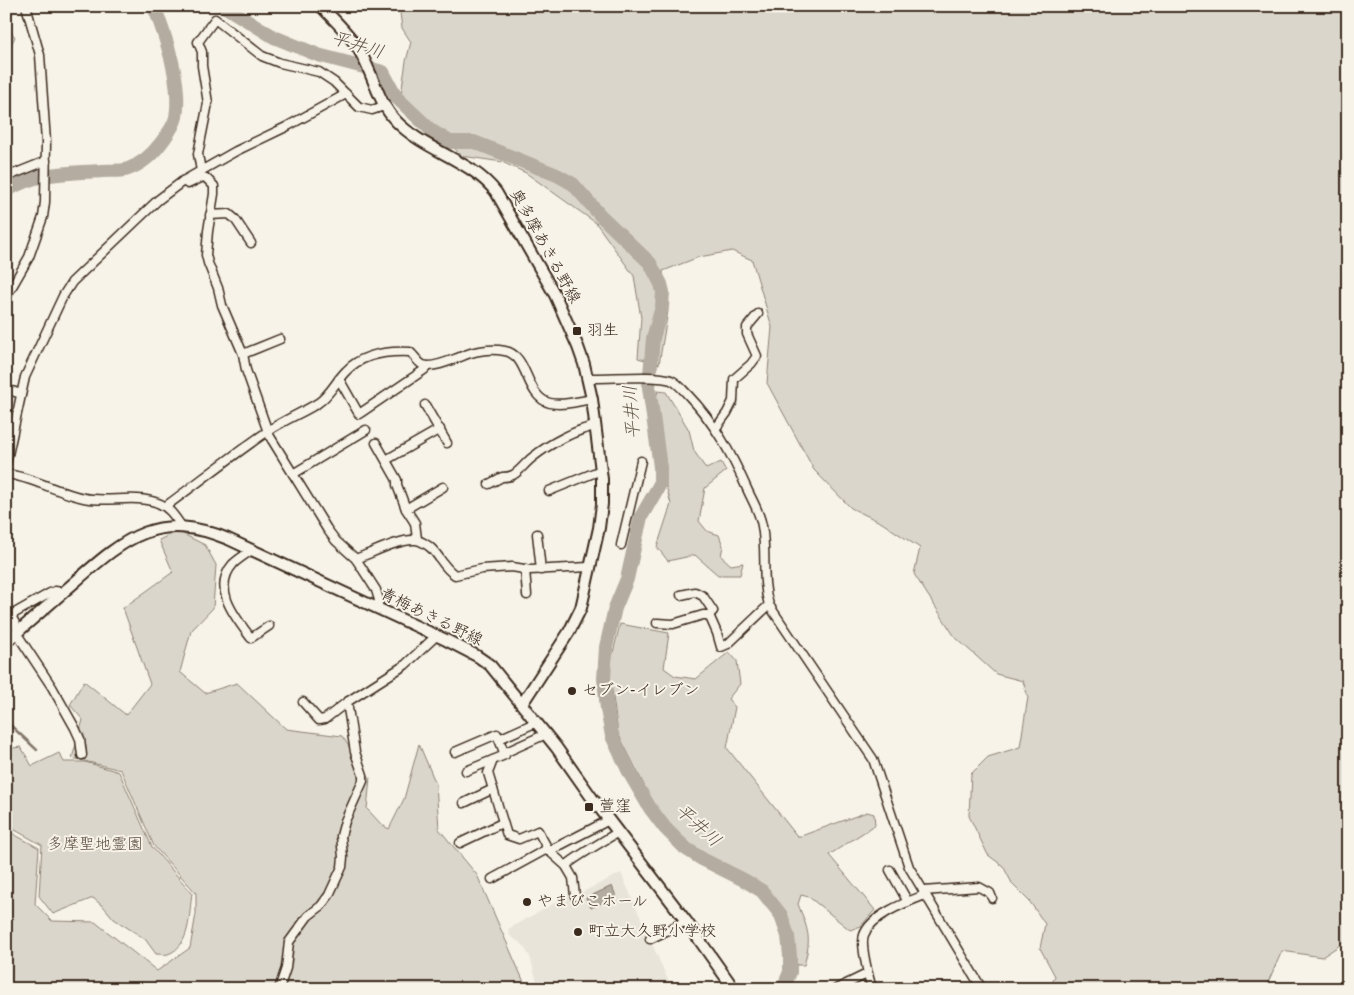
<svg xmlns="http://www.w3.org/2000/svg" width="1354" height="995" viewBox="0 0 1354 995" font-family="Dekko,'Klee One',sans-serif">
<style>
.built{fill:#e9e4d9}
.green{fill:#dbd6cb;stroke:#8b8074}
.water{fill:#b4aca0;stroke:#84786c}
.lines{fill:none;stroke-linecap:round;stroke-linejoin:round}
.stream{stroke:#84786c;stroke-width:2.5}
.river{stroke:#b4aca0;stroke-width:14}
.minor-casing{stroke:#3b2a1e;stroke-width:11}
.major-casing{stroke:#3b2a1e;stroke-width:14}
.minor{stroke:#f7f3e8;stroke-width:8}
.major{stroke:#f7f3e8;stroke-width:10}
.poi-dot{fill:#3b2a1e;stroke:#f7f3e8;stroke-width:2}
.labels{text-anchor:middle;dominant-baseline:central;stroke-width:4;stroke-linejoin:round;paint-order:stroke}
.street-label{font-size:16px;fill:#3b2a1e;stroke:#f7f3e8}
.poi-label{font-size:16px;fill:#3b2a1e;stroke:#f7f3e8;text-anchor:start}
.park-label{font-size:16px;fill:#5b4c41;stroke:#f7f3e8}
.water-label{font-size:18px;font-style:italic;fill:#5f5145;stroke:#f7f3e8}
</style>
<rect width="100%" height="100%" fill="#f7f3e8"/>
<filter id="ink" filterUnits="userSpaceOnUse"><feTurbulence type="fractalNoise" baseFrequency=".02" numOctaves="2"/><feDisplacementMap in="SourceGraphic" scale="10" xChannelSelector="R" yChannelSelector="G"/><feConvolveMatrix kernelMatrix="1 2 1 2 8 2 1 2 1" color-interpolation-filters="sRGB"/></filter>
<g filter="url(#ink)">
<path class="built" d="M621,873L672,989H539L530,957L522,944L510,936L508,929L571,894L572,897Z"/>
<g class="green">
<path d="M399,6H1348V937L1340,945L1322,957L1282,951L1265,989H1050L1055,976L1040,948L1045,924L1030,902L1013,885L1003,866L988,855L969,816L971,774L988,757L1020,747L1028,697L1023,681L996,674L955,637L914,574L920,548L882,523L851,508L814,470L767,383L772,327L752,260L732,251L699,257L663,271L668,311L659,364L638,358L641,318L634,276L596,223L526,173L502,162L462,156L401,95L406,61L411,42L402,28Z"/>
<path d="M6,25L15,37L6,55Z"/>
<path d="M658,391L666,392L689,430L694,451L706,469L721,462L726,471L705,488L699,521L707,531L719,535L723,546L721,556L731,565L743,563L740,575H718L695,555L668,561L657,547L671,504L662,472L656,397Z"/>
<path d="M177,531L205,545L216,565L213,608L191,631L180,672L205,693L237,683L286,729L342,736L370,778L367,809L382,825L389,829L404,799L419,744L436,784L439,829L477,875L527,989H6V830L39,848L35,904L52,921L95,922L157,971L190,948L196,914V893L154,846L121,770L72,758L83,720L70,705L84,681L126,715L150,684L123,608L173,572L159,540Z"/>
<path d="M620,624L669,633L664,668L675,676L696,679L729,652L737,661L740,684L728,699L735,707L727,748L797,836H801L867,812L874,814L875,825L829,855L875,910L861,926L850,930L809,897L801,895L798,904C808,930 812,937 804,965H797L788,919L754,884L693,846L660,817L618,733L609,669Z"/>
<path d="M21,747L32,766L59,753L64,762H85L119,772L152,847L192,893C189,913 191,946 168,954C165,955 160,954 156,954L145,939L114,919L104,907L93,898L53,914L39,896L42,845L6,825V749Z"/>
</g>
<path class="water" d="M612,886L616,896L591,908L586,898Z"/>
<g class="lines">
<path class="stream" d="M6,721L37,750"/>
<g class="river">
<path d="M224,6L274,37L318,55L383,72L397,98L432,131L450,142H474L557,175L573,184L600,215L650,263L661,284L663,292L662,307L653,338L649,387L660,467V484L641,517L627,579L615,608L606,647L604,679L607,709L612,736L630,774L650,808L665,828L685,848L702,859L744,880L762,891L781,915L788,936L790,956V972L785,984L781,989"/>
<path d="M6,191C35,172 68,173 102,171C110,170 121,172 128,169C142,164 152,155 161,143C166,136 174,127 176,117C182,83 166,38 154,6"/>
</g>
<g class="minor-casing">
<g id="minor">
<path d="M201,171L198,154L208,103L202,66V52L198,42L215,19L262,56L280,63L319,72L334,82L359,107L372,110L384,106"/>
<path d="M6,177L46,161"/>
<path d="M183,181L188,184L203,177L206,178L214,186V194L208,231L206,255L208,263L218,288L222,305L243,354L246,370L269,435L327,529L336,541L356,559L376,590L379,600L377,608"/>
<path d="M210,215L229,214L235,219L251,243"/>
<path d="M6,297L29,257L43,217L45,202L46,142L40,55L26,6"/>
<path d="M243,354L280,339"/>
<path d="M588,378C608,379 655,374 671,380C678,383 683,390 688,395C715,423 732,455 748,491C753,502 760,513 762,526C767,552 761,579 769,605L873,759L909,867L982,989"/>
<path d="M339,379L359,414L424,370L427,366"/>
<path d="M6,389L21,394"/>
<path d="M425,405L447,443"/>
<path d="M716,428L727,413L733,401L734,379L751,364L757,356L747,334V327L758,314"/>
<path d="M376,443L397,480V485L406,509L415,523L417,539"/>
<path d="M386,460L440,429"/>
<path d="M6,464L25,377L63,296L72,282L158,200L183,181L236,151L286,127L346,94"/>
<path d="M6,474C33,477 58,493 84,498C108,503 135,494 158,503C169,507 175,517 182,527"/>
<path d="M293,474L366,430"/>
<path d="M489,484L502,477C506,477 509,477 513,475C520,471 526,462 533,457C549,444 577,429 596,426"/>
<path d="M549,491L601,470"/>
<path d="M166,506C200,481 233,455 268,431C284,420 302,413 318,403C330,395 336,381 346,371C362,354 388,351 410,352C415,356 417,362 423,365C432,369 451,360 460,357C473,351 490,348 505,351C529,355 525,397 550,403C563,406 580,401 592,399"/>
<path d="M406,509L443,487"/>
<path d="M537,534L541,570"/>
<path d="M621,545L641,461"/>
<path d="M252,550C246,554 238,559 233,564C211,589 236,618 251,638L269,626"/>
<path d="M356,559C372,553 399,539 415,540C420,540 428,545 432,549C441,558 443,567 455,575L482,569L512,567L530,570L589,567"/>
<path d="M525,569L527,595"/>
<path d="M6,606L16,625L19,637L52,687L75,728L80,739L82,755"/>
<path d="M709,615L717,633L721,647L728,644L769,605"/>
<path d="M6,618L50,593L55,591L63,592"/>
<path d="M657,623L673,624L703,615H709L713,611L703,596L695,592L681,595"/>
<path d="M303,702L319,720L325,719L347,702"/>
<path d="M499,739L537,722"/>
<path d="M455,752L497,734L505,755L466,771"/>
<path d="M504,753L546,734"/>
<path d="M493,760L488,773L507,835L519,839L538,831L549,851L566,866L573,878L575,896"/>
<path d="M464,803L493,789"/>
<path d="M460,843L502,823"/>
<path d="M549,851L609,820"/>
<path d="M566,866C570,860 609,838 618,832"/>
<path d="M890,870L908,902"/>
<path d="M492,879L547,849"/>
<path d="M923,891L979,887L990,893L992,898"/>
<path d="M650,939L686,921"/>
<path d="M279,989L286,968L289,942L308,916L321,906L329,895L342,867L343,857L341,836L345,821L363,781V775L355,752L347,702L405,665L436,636"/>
<path d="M836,989L867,974"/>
<path d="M872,989C869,978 860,945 864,935C871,915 907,902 925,895"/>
</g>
</g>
<g class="major-casing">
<g id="major">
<path d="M321,6C334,20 349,33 359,50C373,73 377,101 396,121C425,151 470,159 496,192L555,295L578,347L584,364L592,399L602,479V504L599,528L581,608L569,632L522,704"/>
<path d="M6,642C29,622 52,602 75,582C126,537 159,510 228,539L446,640L477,656L490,665L556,747L592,798L686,921L734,989"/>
</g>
</g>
<use href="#minor" class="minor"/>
<use href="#major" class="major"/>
</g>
</g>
<g class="poi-dot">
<rect x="572" y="326" width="10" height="10" rx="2.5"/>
<circle cx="572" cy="691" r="5"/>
<rect x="584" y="802" width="10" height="10" rx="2.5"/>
<circle cx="527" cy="902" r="5"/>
<circle cx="578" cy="932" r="5"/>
</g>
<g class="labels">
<g class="street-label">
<text transform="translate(544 247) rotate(61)">奥多摩あきる野線</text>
<text transform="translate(431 618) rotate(26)">青梅あきる野線</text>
</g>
<g class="poi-label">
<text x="587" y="331">羽生</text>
<text x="582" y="691">セブン-イレブン</text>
<text x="599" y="807">萱窪</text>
<text x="537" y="902">やまびこホール</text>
<text x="588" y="932">町立大久野小学校</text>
</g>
<g class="park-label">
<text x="95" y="845">多摩聖地霊園</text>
</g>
<g class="water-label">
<text transform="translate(357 47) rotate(17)">平井川</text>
<text transform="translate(634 412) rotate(-94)">平井川</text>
<text transform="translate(697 827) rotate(42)">平井川</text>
</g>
</g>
<rect width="1354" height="995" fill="none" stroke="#f7f3e8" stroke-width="25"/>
<rect x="12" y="12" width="1329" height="970" fill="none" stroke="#3b2a1e" stroke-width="2" filter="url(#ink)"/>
</svg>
